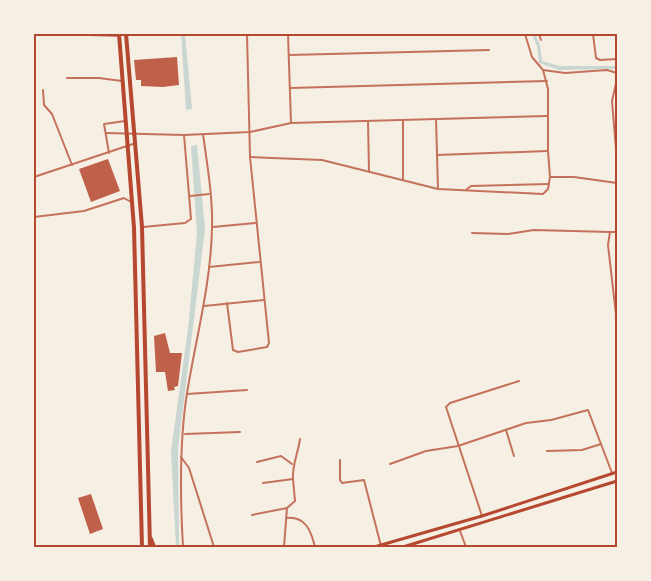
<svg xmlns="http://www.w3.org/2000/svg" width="651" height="581" viewBox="0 0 651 581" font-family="'Playfair Display',serif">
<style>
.water{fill:#c9d6d2}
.building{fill:#bf614a}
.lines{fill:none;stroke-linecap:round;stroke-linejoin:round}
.minor{stroke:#c5725c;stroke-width:2}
.primary{stroke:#b5482f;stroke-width:3}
.trunk{stroke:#b5482f;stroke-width:4}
.neatline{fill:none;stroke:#b5482f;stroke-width:2}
</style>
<rect width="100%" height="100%" fill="#f6efe4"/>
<g class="water">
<path d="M181,34H185L192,109L186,110Z"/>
<path d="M532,34H535L540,45L542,61L560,66H617V69L559,70L539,63L537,46Z"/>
<path d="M197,145L205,229L178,449L179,541V547H176L171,451L188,329L197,233L191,146Z"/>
</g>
<g class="building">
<path d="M177,57L179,85L163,87L141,86V80H136L134,60Z"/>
<path d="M108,159L120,191L91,202L79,169Z"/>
<path d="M165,333L170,353H182L178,386L174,387L175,390L168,391L165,372H156L154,336Z"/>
<path d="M91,494L103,529L90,534L78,498Z"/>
</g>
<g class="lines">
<g class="minor">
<path d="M60,34L119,36"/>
<path d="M288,34L291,123"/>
<path d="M539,34L541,40"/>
<path d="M593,34L596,58L600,60L617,59"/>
<path d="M289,55L489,50"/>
<path d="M543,70L565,73L607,70L617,73"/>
<path d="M67,78H99L122,81"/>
<path d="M617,79L612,101L617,161"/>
<path d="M290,88L547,81"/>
<path d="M43,90L44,105L52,114L72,165"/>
<path d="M436,119L438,189"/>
<path d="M403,120V180"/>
<path d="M368,121L369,171"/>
<path d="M106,133L184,135L250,132L291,123L548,116"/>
<path d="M109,153L104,124L125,121"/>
<path d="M437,155L548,151"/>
<path d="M250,157L322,160L438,189L543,194L548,189L550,177L548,151V89L543,70L532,57L525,34"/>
<path d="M34,177L133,144"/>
<path d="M550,177H574L617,183"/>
<path d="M466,190L471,186L549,184"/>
<path d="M190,196L209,194"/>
<path d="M34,217L84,211L124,198L131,202"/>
<path d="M143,227L185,223L191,219L184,135"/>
<path d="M213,227L255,223"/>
<path d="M617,232H610L608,245L617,323"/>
<path d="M472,233L508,234L534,230L610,232"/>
<path d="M209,267L259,262"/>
<path d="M227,303L233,350L238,352L267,347L269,343L250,157L247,34"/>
<path d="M204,306L264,300"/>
<path d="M187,394L247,390"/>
<path d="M506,430L514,456"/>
<path d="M185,434L240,432"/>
<path d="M547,451L582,450L601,444"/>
<path d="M181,457L189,468L214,547"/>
<path d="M340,460V480L342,483L364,480L381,546"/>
<path d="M257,462L281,456L292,464"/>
<path d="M390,464L426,451L458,446L526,423L551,420L588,410L612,473"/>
<path d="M293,479C292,464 298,454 300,439"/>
<path d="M263,483L293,479L295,501L287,508"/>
<path d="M252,515L287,508L284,547"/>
<path d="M482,516L446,407L450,403L519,381"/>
<path d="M286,518C306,516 311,531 315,547"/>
<path d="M460,531L466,547"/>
<path d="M183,547C180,496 179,444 187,393C196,338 211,283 212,228C213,197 207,164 203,134"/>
</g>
<g class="primary">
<path d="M374,547L482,516L617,472"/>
<path d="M403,547L617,481"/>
</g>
<g class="trunk">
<path d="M119,34L134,228L142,547"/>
<path d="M126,34L142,227L150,547"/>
<path d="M151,539L154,547"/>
</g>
</g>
<rect width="651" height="581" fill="none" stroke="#f6efe4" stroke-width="70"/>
<rect x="35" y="35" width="581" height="511" class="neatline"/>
</svg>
